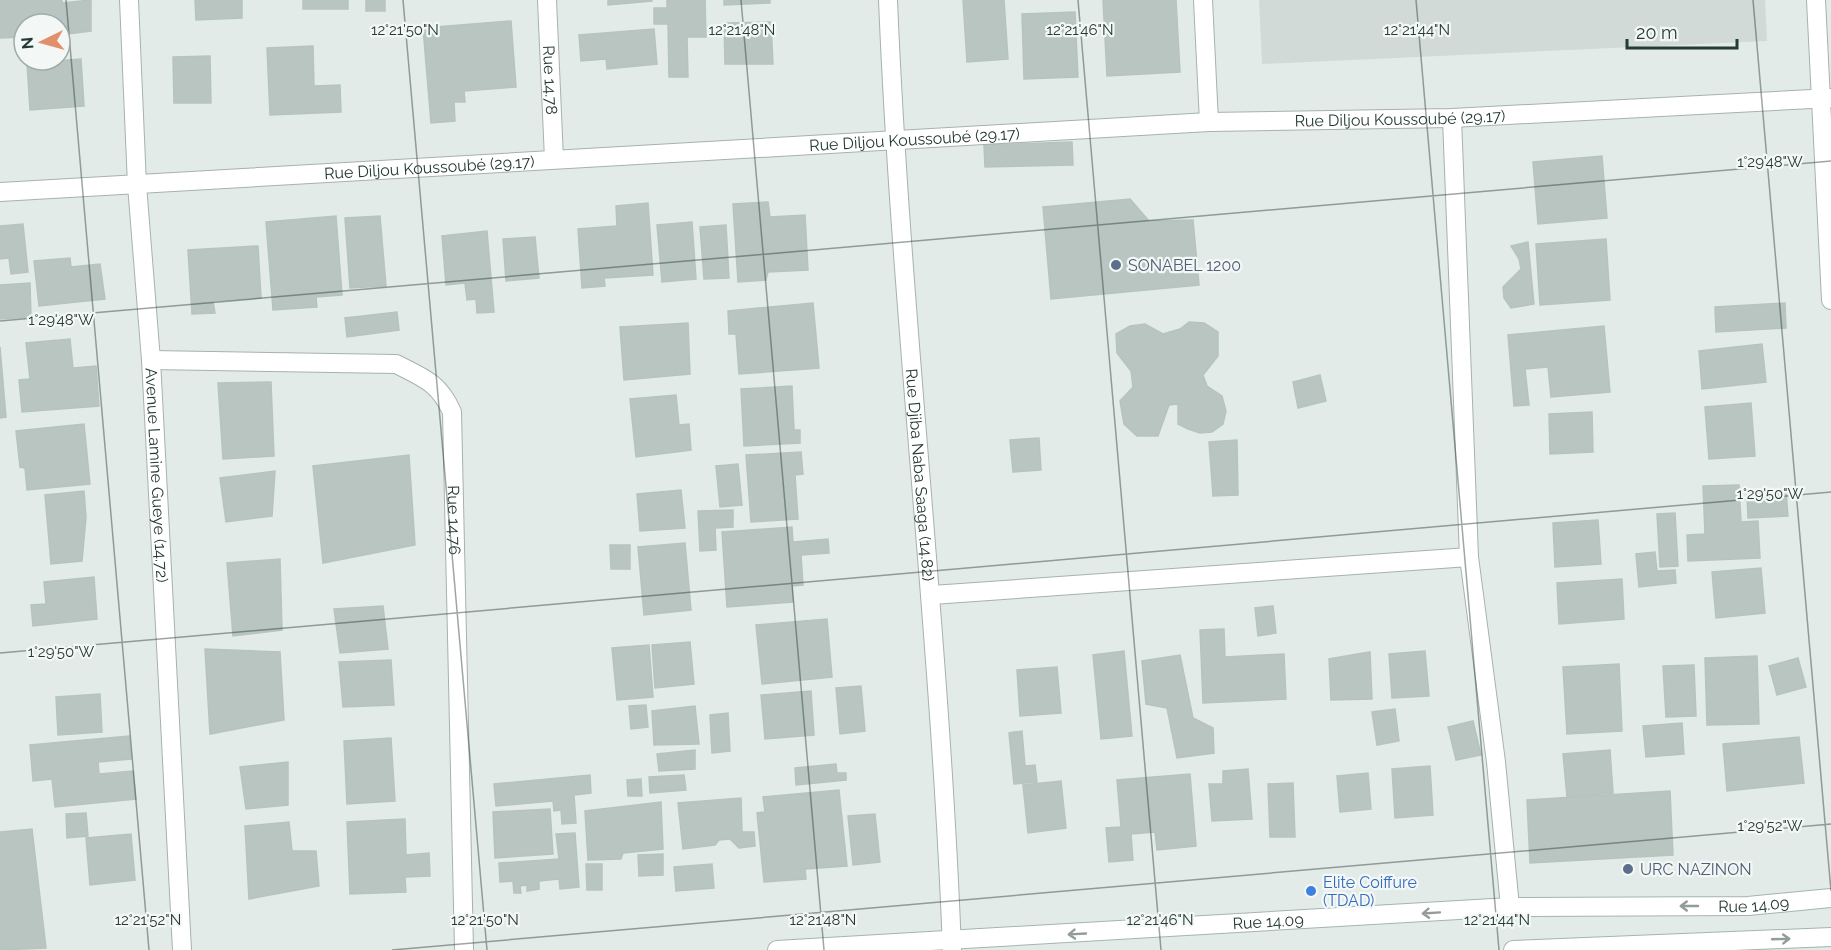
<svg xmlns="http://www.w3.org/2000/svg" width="1831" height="950" viewBox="0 0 1831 950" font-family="Raleway,sans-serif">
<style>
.built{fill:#d1dad7}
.building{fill:#b8c5c1;stroke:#b6c4bf;stroke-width:1.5}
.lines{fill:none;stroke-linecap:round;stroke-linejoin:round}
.street-casing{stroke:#a6b2af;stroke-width:20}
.secondary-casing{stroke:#a3b5b0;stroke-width:20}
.street{stroke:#fff;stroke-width:18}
.secondary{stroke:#fff;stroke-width:18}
.oneway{stroke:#929c9a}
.ticks{fill:none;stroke:#253a36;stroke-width:1.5;stroke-opacity:0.45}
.service-dot{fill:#5c6f8a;stroke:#f3f8f6;stroke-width:2}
.shop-dot{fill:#3f7fe0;stroke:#f3f8f6;stroke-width:2}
.labels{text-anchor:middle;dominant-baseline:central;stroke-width:4.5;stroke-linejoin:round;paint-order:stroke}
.street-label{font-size:16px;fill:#253a36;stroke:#f3f8f6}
.service-label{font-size:16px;fill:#4e5e75;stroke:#f3f8f6;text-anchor:start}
.shop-label{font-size:16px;fill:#366cbe;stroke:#f3f8f6;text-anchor:start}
.ticks-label{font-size:15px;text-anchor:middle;fill:#253a36;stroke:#f3f8f6;stroke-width:4.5;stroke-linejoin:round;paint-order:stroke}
</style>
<rect width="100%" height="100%" fill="#e3ebe8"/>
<path class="built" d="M1259,0H1765L1767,41L1262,64Z"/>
<g class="building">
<path d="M0,0H62V3L91,0V31L60,35V24H24V37L0,38Z"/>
<path d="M195,0H242V18L196,20Z"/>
<rect x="303" y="0" width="45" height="9"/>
<rect x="366" y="0" width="19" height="11"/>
<path d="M608,0H652V1L608,5Z"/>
<path d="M667,0H705L706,37H687L688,77H669L668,24H654V8H667Z"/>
<path d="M724,0H770V3L724,5Z"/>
<path d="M963,0H1004L1008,59L967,62Z"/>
<path d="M1103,0H1176L1180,72L1107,76Z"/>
<path d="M1075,12L1078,77L1024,79L1022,14Z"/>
<path d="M511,21L516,87L464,91L465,102H454L455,121L431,123L423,28Z"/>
<path d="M771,22L773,64H725L724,23Z"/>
<path d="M654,29L657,64L607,69L606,59L581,61L579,35Z"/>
<path d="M313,46L314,86L340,85L341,112L270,115L267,48Z"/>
<path d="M210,56L211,103H174L173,57Z"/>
<path d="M81,59L84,106L30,110L27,63Z"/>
<path d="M1072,142L1073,165L985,167L984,145Z"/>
<path d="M1602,156L1607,218L1538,224L1533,162Z"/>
<path d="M1130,199L1149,221L1193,220L1199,285L1051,299L1043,207Z"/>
<path d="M768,202L770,217L805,215L808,270L768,272L766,280L738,282L733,204Z"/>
<path d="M648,203L653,275L604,278L605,286L582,288L578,229L617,226L616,206Z"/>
<path d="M336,216L342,295L316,297L317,307L273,310L266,222Z"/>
<path d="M380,216L386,286L350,288L345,218Z"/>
<path d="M692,222L696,279L662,282L657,225Z"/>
<path d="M23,224L28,272L11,274L9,258L0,259V226Z"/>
<path d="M726,225L729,278L704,279L700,227Z"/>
<path d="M487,231L494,312L477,313L476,299L467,300L465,283L446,285L442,236Z"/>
<path d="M535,237L539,278L506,281L503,239Z"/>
<path d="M1606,239L1610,300L1540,305L1536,244Z"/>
<path d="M1528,242L1534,304L1511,308L1504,298L1503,287L1521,269L1519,259L1511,246Z"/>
<path d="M258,246L261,298L213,301L215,313L192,314L188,250Z"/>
<path d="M70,258L71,267L100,264L105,299L39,306L34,261Z"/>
<path d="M30,283L31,317L0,319V285Z"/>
<path d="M813,303L819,368L739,374L736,334H729L728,311Z"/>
<path d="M1785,303L1786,328L1716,332L1715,307Z"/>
<path d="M397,312L399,330L347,337L345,318Z"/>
<path d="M1189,322L1204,323L1218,332V356L1203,375L1207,386L1222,396L1226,411L1223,424L1212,432L1200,433L1188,429L1178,424V404L1169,405L1158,436H1137L1124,424L1120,401L1133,387L1131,371L1117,353L1116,334L1130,326L1145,324L1163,334L1180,329Z"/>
<path d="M688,323L690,374L624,380L620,327Z"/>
<path d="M1604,326L1610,392L1551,397L1548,367L1525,369L1529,405L1514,406L1508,335Z"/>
<path d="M70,339L73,368L96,366L99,406L22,412L19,380L30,379L26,343Z"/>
<path d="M1762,344L1766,382L1702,389L1699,351Z"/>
<path d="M0,347L6,417L0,418Z"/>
<path d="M1320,375L1326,401L1298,408L1293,382Z"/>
<path d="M271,382L274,456L223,459L218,383Z"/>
<path d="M792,386L794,430H800V443L744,446L741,389Z"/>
<path d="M676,395L679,425L689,424L691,450L636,457L630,399Z"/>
<path d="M1751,403L1755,456L1709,459L1705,407Z"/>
<path d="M1592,412L1593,452L1550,454L1549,414Z"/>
<path d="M84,424L90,484L27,490L25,468L20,467L16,431Z"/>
<path d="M1039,438L1041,470L1013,472L1010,440Z"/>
<path d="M1237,440L1238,495L1213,496L1209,442Z"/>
<path d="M801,452L803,474L795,475L798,519L751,522L746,455Z"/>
<path d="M409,455L415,545L323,563L313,466Z"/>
<path d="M738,464L742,505L720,507L716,466Z"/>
<path d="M275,471L272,516L226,522L220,478Z"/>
<path d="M1739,485L1741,522L1758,521L1760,558L1688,561L1687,535L1705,534L1703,486Z"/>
<path d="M681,490L685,528L640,531L637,494Z"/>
<path d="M84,491L86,517L82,561L51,564L45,495Z"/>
<path d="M1786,491L1788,516L1748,518L1747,494Z"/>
<path d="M733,510V527L715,528L716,550L700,551L698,511Z"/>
<path d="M1675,513L1678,566L1660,567L1657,514Z"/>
<path d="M1598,520L1601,564L1555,567L1553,523Z"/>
<path d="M792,527L793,542L828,539L829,553L801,555L803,585L792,586L793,602L727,607L722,532Z"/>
<path d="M685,543L691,610L644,615L638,547Z"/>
<path d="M610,545H630V569H611Z"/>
<path d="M1655,552L1657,571L1675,570L1676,583L1639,587L1636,554Z"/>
<path d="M280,559L282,630L233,636L227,563Z"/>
<path d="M1761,568L1765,613L1716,618L1712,572Z"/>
<path d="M94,577L97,619L33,626L31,605L46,604L44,582Z"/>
<path d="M1622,579L1624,619L1559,624L1557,583Z"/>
<path d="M383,606L388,649L340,653L334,609Z"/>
<path d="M1273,606L1276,633L1258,636L1255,608Z"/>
<path d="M827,619L832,677L762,684L756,625Z"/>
<path d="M1224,629L1225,657L1284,654L1286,699L1203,703L1200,630Z"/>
<path d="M690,642L694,684L655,688L652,645Z"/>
<path d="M649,645L653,697L617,700L612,648Z"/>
<path d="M205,649L280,652L284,720L210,734Z"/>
<path d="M1124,651L1132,736L1101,739L1093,655Z"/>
<path d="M1425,651L1429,696L1392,698L1389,654Z"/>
<path d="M1370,652L1372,699L1331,700L1329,659Z"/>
<path d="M1180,655L1193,718L1213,728L1214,753L1177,758L1167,708L1146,704L1142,661Z"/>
<path d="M1757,656L1759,724L1707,725L1705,658Z"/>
<path d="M1798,658L1806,687L1777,695L1769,666Z"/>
<path d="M391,660L394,705L343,707L339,662Z"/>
<path d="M1619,664L1622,731L1567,734L1563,667Z"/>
<path d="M1694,665L1696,716L1666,717L1663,666Z"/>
<path d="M1057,667L1061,713L1020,716L1017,670Z"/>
<path d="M861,686L865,731L840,734L836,688Z"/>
<path d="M811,691L814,735L765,739L761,695Z"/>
<path d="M100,694L102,732L58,735L56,697Z"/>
<path d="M646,705L648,727L631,729L629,706Z"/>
<path d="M695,706L699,744L654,745L652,711Z"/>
<path d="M1395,709L1399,741L1377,745L1372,712Z"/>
<path d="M728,713L730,751L712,753L710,715Z"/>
<path d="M1473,721L1481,755L1456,760L1448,727Z"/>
<path d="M1682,723L1684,754L1646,757L1643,726Z"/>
<path d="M1022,731L1025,766L1035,765L1037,782L1014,784L1009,733Z"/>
<path d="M129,736L131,759L98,762L99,774L133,771L136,799L55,807L52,779L33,781L30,745Z"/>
<path d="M1799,737L1804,783L1727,791L1723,744Z"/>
<path d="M391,738L395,801L347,804L344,741Z"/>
<path d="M695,750V769L659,771L657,754Z"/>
<path d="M1610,750L1613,793L1567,797L1563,754Z"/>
<path d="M288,762V805L246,809L240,767Z"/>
<path d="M836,764L837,773H846V780L796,785L795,768Z"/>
<path d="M1430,766L1433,815L1395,818L1392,769Z"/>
<path d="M1248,769L1252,819L1212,821L1209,784H1223V771Z"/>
<path d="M1368,773L1371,809L1340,812L1337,776Z"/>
<path d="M1190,774L1196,846L1157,850L1155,832L1131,834L1133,860L1109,862L1106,828L1121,827L1117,780Z"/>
<path d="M590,775L591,793L574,795L576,823L562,824L561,810L554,811L553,801L496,806L494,784Z"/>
<path d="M684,775L686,790L650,793L649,777Z"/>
<path d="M641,779L642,796H628L627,780Z"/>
<path d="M1061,781L1066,828L1028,833L1023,785Z"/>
<path d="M1293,783L1295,837H1270L1268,784Z"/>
<path d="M839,790L847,866L805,869L806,879L764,882L757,813L765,812L763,797Z"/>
<path d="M1670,791L1673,855L1530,863L1527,800Z"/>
<path d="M741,798L742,832H754L755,846L739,848L730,839L719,840L715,845L683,849L678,803Z"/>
<path d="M661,802L663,849L623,853L621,859L588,860L585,811Z"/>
<path d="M550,809L553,854L495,858L493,812Z"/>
<path d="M86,813L88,836L67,838L66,814Z"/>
<path d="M875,814L880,862L853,865L848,816Z"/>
<path d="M405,819L406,855L429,853L430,876L405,877L406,892L350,894L347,822Z"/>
<path d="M289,822L292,851H316L319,886L249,899L245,826Z"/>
<path d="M32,829L46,948L0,950V832Z"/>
<path d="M575,833L579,887L560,889L559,879L539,881V889L527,891V885L520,886L521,893H514L513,881L500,882L499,863L559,859L556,834Z"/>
<path d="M131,834L135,880L90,885L86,838Z"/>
<path d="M663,854V875L639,876L638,855Z"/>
<path d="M586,864H602V890H587Z"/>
<path d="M712,864L714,888L676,891L674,867Z"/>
</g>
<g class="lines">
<g class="street-casing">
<g id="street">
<path id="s1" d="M129,0L137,185L151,360L182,950"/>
<path id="s2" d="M547,0L554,159"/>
<path id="s3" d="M888,0C901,317 940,633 952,950"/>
<path d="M1203,0L1209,122"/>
<path d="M1816,0L1831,300"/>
<path d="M1452,118L1469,557L1496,762L1510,907"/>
<path id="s4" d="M0,192L1209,122L1452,118L1831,98"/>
<path id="s5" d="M151,360L396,364C424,378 439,383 452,412L464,950"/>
<path d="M932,595L1469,557"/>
</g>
</g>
<g class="secondary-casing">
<g id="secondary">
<path id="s6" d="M777,950L1510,907L1748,906L1831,898"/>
<path d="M1513,950L1831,937"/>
</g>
</g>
<use href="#street" class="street"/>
<use href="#secondary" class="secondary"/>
</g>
<defs><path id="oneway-shaft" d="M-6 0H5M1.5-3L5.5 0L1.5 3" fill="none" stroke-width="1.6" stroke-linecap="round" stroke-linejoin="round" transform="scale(1.5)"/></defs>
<g class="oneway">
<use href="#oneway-shaft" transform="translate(1689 906) rotate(180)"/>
<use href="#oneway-shaft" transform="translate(1431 913) rotate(176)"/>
<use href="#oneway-shaft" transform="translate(1077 934) rotate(177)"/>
<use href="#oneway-shaft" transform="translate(1781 939) rotate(-2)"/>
</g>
<path class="ticks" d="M66,0L149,950M403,0L487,950M741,0L824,950M1078,0L1161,950M1416,0L1499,950M1753,0L1831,891M0,321L1831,161M0,653L1831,492M392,950L1831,824"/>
<g class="service-dot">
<circle cx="1116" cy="265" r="6"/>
<circle cx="1628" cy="869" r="6"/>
</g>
<circle class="shop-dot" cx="1311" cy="891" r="6"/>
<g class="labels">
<g class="street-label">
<text stroke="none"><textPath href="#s2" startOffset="80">Rue 14.78</textPath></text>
<text stroke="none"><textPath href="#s4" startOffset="1402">Rue Diljou Koussoubé (29.17)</textPath></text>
<text stroke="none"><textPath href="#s4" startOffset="916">Rue Diljou Koussoubé (29.17)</textPath></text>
<text stroke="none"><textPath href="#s4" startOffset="430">Rue Diljou Koussoubé (29.17)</textPath></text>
<text stroke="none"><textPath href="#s1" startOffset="476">Avenue Lamine Gueye (14.72)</textPath></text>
<text stroke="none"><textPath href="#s3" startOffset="476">Rue Djiba Naba Saaga (14.82)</textPath></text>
<text stroke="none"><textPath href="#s5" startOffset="429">Rue 14.76</textPath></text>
<text stroke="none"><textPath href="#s6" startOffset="978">Rue 14.09</textPath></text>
<text stroke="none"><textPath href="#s6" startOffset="492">Rue 14.09</textPath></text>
</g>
<g class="service-label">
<text x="1128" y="265">SONABEL 1200</text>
<text x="1640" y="869">URC NAZINON</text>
</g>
<g class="shop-label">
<text x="1323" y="882">Elite Coiffure<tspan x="1323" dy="18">(TDAD)</tspan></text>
</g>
</g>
<g class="ticks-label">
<text x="405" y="35">12°21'50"N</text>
<text x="742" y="35">12°21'48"N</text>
<text x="1080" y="35">12°21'46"N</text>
<text x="1417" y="35">12°21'44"N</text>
<text x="1770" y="167">1°29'48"W</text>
<text x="61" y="325">1°29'48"W</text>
<text x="1770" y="499">1°29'50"W</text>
<text x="61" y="657">1°29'50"W</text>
<text x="1770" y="831">1°29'52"W</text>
<text x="148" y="925">12°21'52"N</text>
<text x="485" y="925">12°21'50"N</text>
<text x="823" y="925">12°21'48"N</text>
<text x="1160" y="925">12°21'46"N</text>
<text x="1497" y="925">12°21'44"N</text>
</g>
<g transform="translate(42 42) rotate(265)"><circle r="28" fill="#f3f8f6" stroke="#a1aca9" stroke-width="1.5"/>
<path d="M0-4.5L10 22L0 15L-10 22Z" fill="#e1906a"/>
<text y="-9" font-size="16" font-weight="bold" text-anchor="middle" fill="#253a36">N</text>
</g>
<path d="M1627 39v9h110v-9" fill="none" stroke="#253a36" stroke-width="3"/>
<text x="1636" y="39" font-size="18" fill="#253a36" stroke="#f3f8f6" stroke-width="4.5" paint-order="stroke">20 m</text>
</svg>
